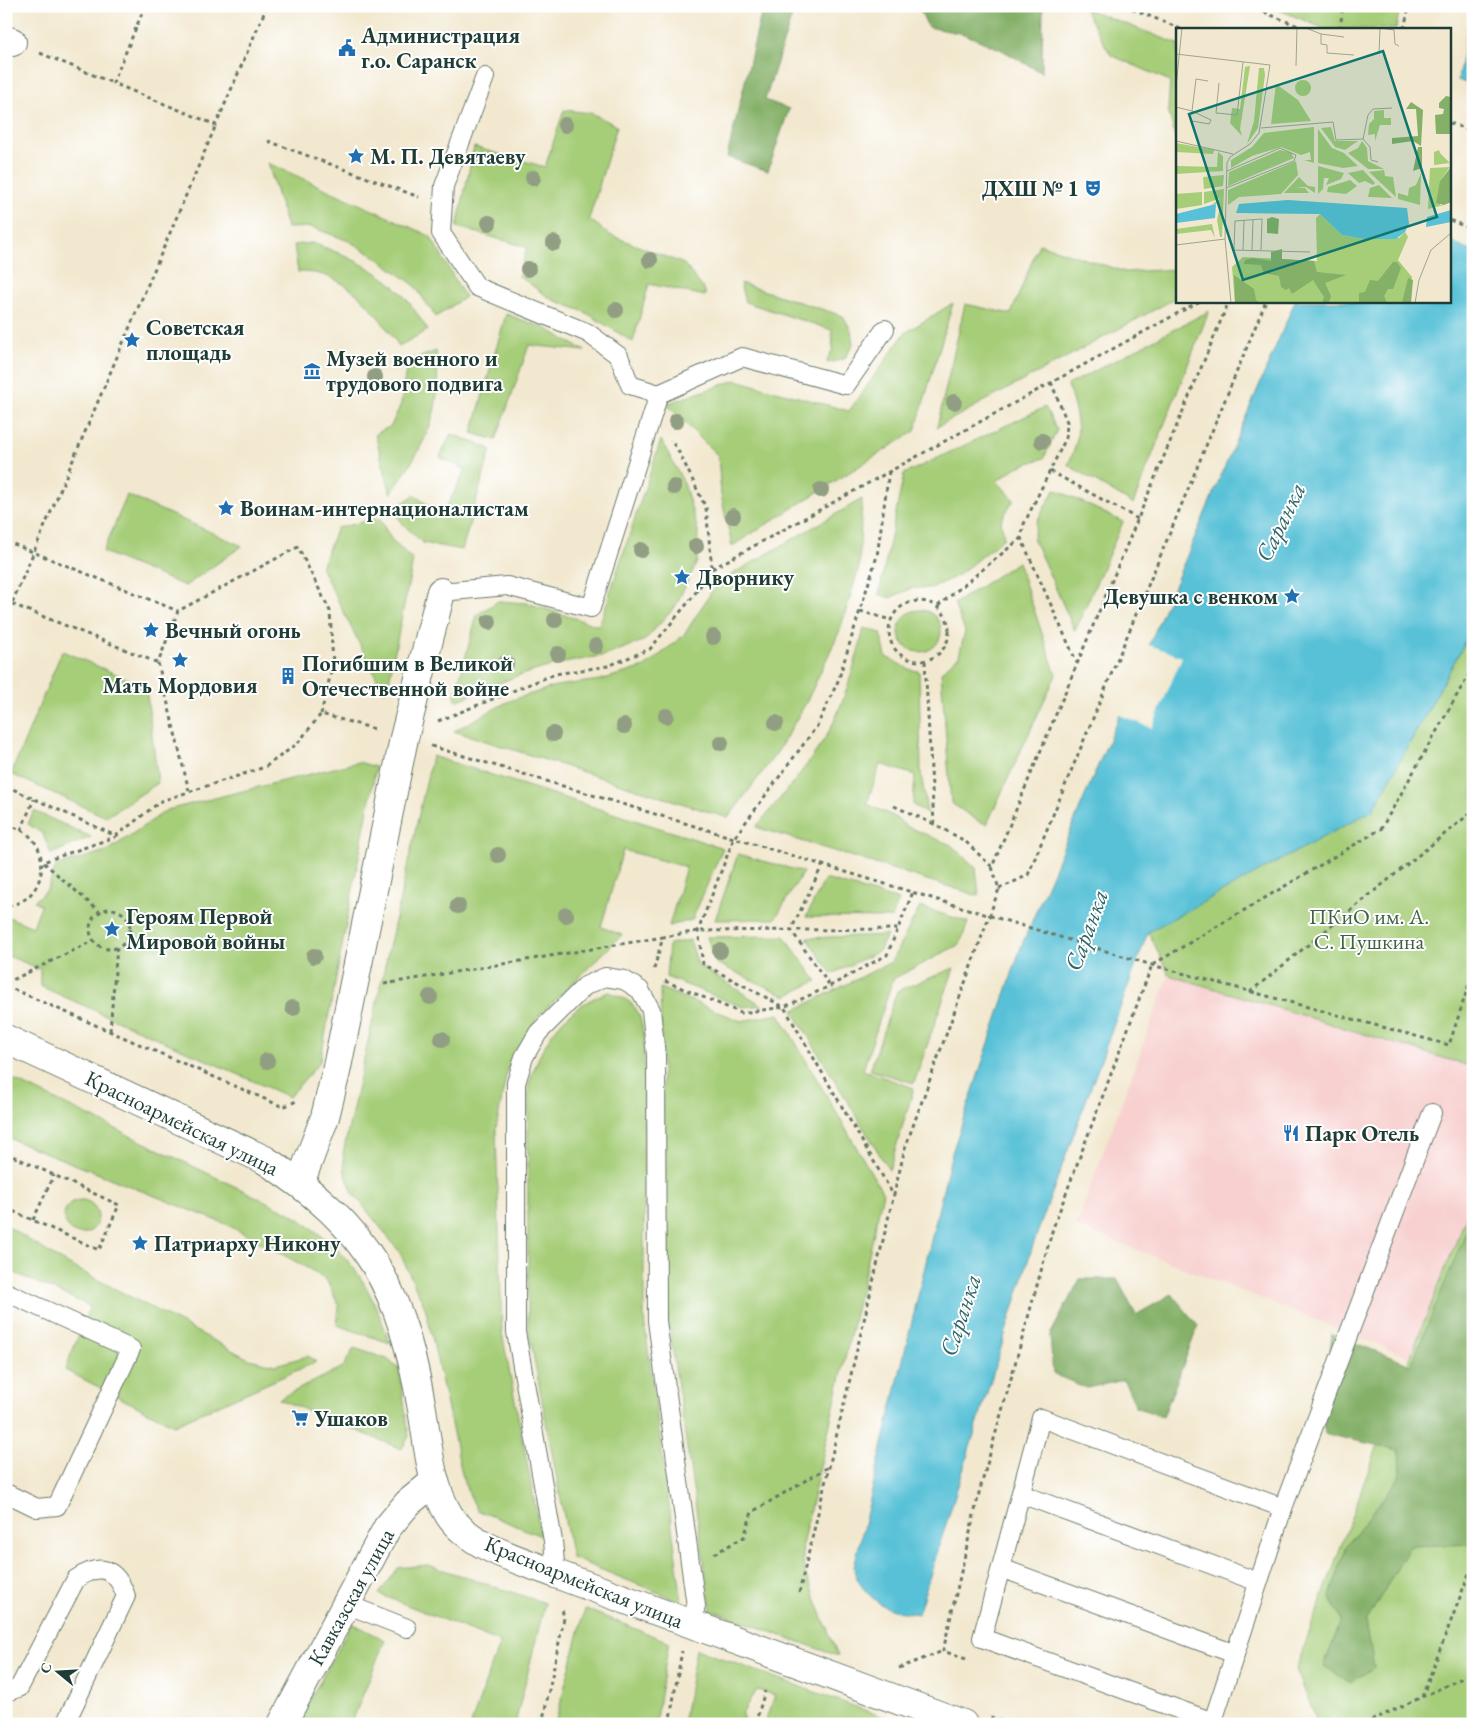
<svg xmlns="http://www.w3.org/2000/svg" width="1479" height="1730" viewBox="0 0 1479 1730" font-family="'EB Garamond',serif">
<style>
.built{fill:#f7d0cf}
.green{fill:#a6cd78;stroke:#628556}
.forest{fill:#84b068;stroke:#52764e}
.water{fill:#59c1d7;stroke:#3c7f86}
.pier{fill:#f2e8cf}
.lines{fill:none;stroke-linecap:round;stroke-linejoin:round}
.lane-casing{stroke:#69796a;stroke-width:20}
.street-casing{stroke:#69796a;stroke-width:30}
.path{stroke:#69796a;stroke-width:3;stroke-dasharray:4 4;stroke-linecap:butt}
.lane{stroke:#fff;stroke-width:18}
.street{stroke:#fff;stroke-width:28}
.tree{fill:#919e83}
.labels{text-anchor:middle;dominant-baseline:central;stroke-width:4;stroke-linejoin:round;paint-order:stroke}
.poi-label{font-size:22px;font-weight:bold;fill:#1f3d34;stroke:#fff;text-anchor:start}
.park-label{font-size:22px;fill:#416145;stroke:#fff}
.street-label{font-size:22px;fill:#1f3d34;stroke:#fff}
.water-label{font-size:24px;font-style:italic;fill:#306565;stroke:#fff}
.inset-road{fill:none;stroke:#9ea491;stroke-width:1}
.view{fill:#0f766e;fill-opacity:0.15;stroke:#0f766e;stroke-width:2.5}
.inset-edge{fill:none;stroke:#1f3d34;stroke-width:2.5}
</style>
<rect width="100%" height="100%" fill="#fff"/>
<filter id="ink" filterUnits="userSpaceOnUse"><feTurbulence type="fractalNoise" baseFrequency=".02" numOctaves="2"/><feDisplacementMap in="SourceGraphic" scale="10" xChannelSelector="R" yChannelSelector="G"/><feConvolveMatrix kernelMatrix="1 2 1 2 8 2 1 2 1" color-interpolation-filters="sRGB"/></filter>
<filter id="wash" filterUnits="userSpaceOnUse"><feTurbulence type="fractalNoise" baseFrequency=".0096" numOctaves="4" result="noise"/><feDisplacementMap in="SourceGraphic" scale="20" xChannelSelector="R" yChannelSelector="G"/><feGaussianBlur stdDeviation="1.12" result="paint"/><feColorMatrix in="noise" values="0 0 0 0 0 0 0 0 0 0 0 0 0 0 0 0 0 1.4 0 .05"/><feComposite in="paint" operator="in"/></filter>
<g filter="url(#wash)">
<rect width="100%" height="100%" fill="#f2e8cf"/>
<path class="built" d="M1169,975L1473,1067V1200L1410,1357L1076,1226Z"/>
<g class="green">
<path d="M1270,6H1400L1396,29H1325Z"/>
<path d="M1084,8L1178,44V148L1168,109L1170,81L1111,55Z"/>
<path d="M564,110L591,113L617,126L589,219L610,235L684,264L705,291V296L649,284L633,342L585,312L551,299L519,276L527,247L457,227L474,147L545,167Z"/>
<path d="M268,163L430,236L465,297L436,317L414,285L379,259L349,241L311,227L287,228Z"/>
<path d="M312,243C342,253 382,271 403,295C413,306 420,319 428,330L399,346C375,310 346,270 298,272L294,245Z"/>
<path d="M1039,244L1125,272L1178,269V297L937,427L965,304L1011,314Z"/>
<path d="M740,283L843,316L851,330L853,345L844,359L828,363L827,360L833,349L832,330L745,302Z"/>
<path d="M953,303L915,431L732,546L721,495L718,456L666,404L736,380L849,411L905,333Z"/>
<path d="M1209,311L1133,504L1068,465C1084,431 1077,419 1068,385Z"/>
<path d="M506,314L547,329L585,351L529,345L496,440L472,433Z"/>
<path d="M436,351C443,418 426,441 391,494L375,434L391,426L401,404L407,362Z"/>
<path d="M1045,407L1057,430L1044,458L1017,467L997,481L1014,500L1001,520L1004,538L957,576L931,588H913L889,598L879,594L904,474Z"/>
<path d="M451,434L491,449L462,550L423,543L404,525L393,510L414,495L442,515L466,470L440,457Z"/>
<path d="M661,440L684,483L698,531L697,562L675,607L645,640L607,655L558,664L514,677L456,701L455,695L477,615L498,601L527,603L599,626Z"/>
<path d="M1055,489L1123,522L1075,631L1033,538L1037,521Z"/>
<path d="M127,495L242,546L185,586L103,552Z"/>
<path d="M862,499L859,567L840,630L807,701L778,751L728,818L454,731L509,701L556,686L600,680L645,667L684,635L717,583Z"/>
<path d="M379,518L391,539L413,560L387,691H383L321,567L337,528Z"/>
<path d="M1018,562L1056,675L987,824L978,821L951,803L941,672L959,656L965,631L954,604Z"/>
<circle cx="920" cy="631" r="21"/>
<path d="M1473,617V1067L1169,975L1148,931L1373,810L1462,648Z"/>
<path d="M864,628L881,633L886,657L911,670L919,671L921,772L927,813L913,805L915,775L880,764L867,804L893,816L906,826L951,845L976,868L979,896L756,827C781,797 808,767 828,733C843,707 857,658 864,628Z"/>
<path d="M62,651L146,687L158,783L106,817L11,774Z"/>
<path d="M432,756L723,848L692,920L669,926L686,867L623,850L601,927L622,935L536,1019L507,1071L496,1129L502,1333L541,1536L477,1510L464,1483L426,1310L399,1251L353,1193L345,1173L343,1153Z"/>
<path d="M358,762L376,767L320,1062L289,1097L40,986V969L6,955V916L33,927L41,905L34,901L47,890L56,866L109,850L167,810Z"/>
<path d="M34,811L91,837L51,854L43,834L28,824Z"/>
<path d="M738,854L803,872L775,919L715,920Z"/>
<path d="M825,879L899,900L892,918L806,917Z"/>
<path d="M920,907L968,922L960,944L893,979L863,1070L914,1088L889,1170L793,1011L891,962Z"/>
<path d="M887,935L879,951L832,974L807,938Z"/>
<path d="M784,936L817,981L786,996L716,963L707,937Z"/>
<path d="M690,940L698,965L762,1005L743,1007L666,977L669,944Z"/>
<path d="M954,968L914,1083L870,1070L897,991Z"/>
<path d="M660,988L741,1021L779,1014L883,1193L802,1545L804,1570L838,1656L711,1610L668,1319Z"/>
<path d="M609,992C637,1002 640,1010 644,1038V1319L682,1602L572,1558L528,1327V1088C540,1044 563,1007 609,992Z"/>
<path d="M6,1076L290,1213C350,1253 366,1276 390,1343L337,1325L339,1306L327,1281L311,1270L228,1225L6,1137Z"/>
<path d="M1473,1200V1724H1318L1296,1669L1410,1357Z"/>
<circle cx="81" cy="1217" r="17"/>
<path d="M6,1225L60,1260L249,1359L275,1365L308,1356L316,1362L174,1425L65,1370L90,1306L6,1269Z"/>
<path d="M354,1348L387,1359L399,1369L409,1436L402,1449L279,1399L343,1367Z"/>
<path d="M428,1565L545,1603L515,1724H471L500,1642L379,1594L398,1568Z"/>
<path d="M585,1609L669,1642L655,1724H555Z"/>
<path d="M352,1623L385,1640L351,1724H297Z"/>
<path d="M696,1649L903,1724H767L766,1719L775,1695L757,1690L742,1714L745,1724H683Z"/>
</g>
<g class="forest">
<path d="M763,6H795L765,100L789,109L768,171L727,157Z"/>
<path d="M918,6H1043L1042,73L1002,50L964,34L928,27Z"/>
<path d="M1473,1215V1544L1410,1546L1366,1622L1374,1667L1351,1683L1324,1666L1341,1620L1330,1596L1346,1547L1400,1476L1399,1450L1325,1434L1323,1407L1332,1334L1411,1365Z"/>
<path d="M1080,1279H1117L1136,1315L1172,1294L1198,1326L1163,1417L1136,1407L1124,1380L1087,1388L1053,1374L1050,1335Z"/>
</g>
<g class="water">
<path d="M1471,6H1473V86L1458,80Z"/>
<path d="M1450,240L1473,252V617L1462,648L1373,810L1148,932L1033,1245L918,1614C908,1612 895,1612 886,1607C872,1600 855,1583 854,1567L951,1156L1021,947L1295,301H1450Z"/>
</g>
<path class="pier" d="M1147,644L1182,657L1152,728L1117,714Z"/>
</g>
<g filter="url(#ink)">
<g class="lines">
<g class="lane-casing">
<g id="lane">
<path d="M485,77L444,186L441,233L477,287L588,333L619,356L630,385L659,394"/>
<path d="M441,592L507,586L591,608L659,394L742,357L846,385L885,329"/>
<path d="M6,1292L131,1349L57,1506L37,1508L6,1493"/>
<path d="M1021,1494L1258,1582"/>
<path d="M1001,1568L1235,1654"/>
<path d="M556,1574L553,1541L516,1332V1083L524,1057L538,1033L585,986L605,977L624,980L640,990L651,1010L656,1055L657,1321L696,1606L691,1625"/>
<path d="M346,1604L407,1628"/>
<path d="M6,1692L19,1688L76,1579C101,1562 116,1568 126,1596L65,1724"/>
<path d="M1213,1722L982,1638L1041,1418L1283,1508"/>
<path d="M1212,1724L1283,1508L1432,1113"/>
</g>
</g>
<g class="street-casing">
<g id="street">
<path d="M6,40L12,42"/>
<path d="M6,1039L265,1160C370,1227 401,1289 422,1409C428,1443 430,1484 449,1515C469,1547 523,1561 556,1574L963,1724"/>
<path d="M300,1183L325,1117L336,1072L404,738L441,592"/>
<path d="M282,1724L387,1528L408,1503L435,1481"/>
</g>
</g>
<g class="path">
<path d="M145,6L113,83L216,125L267,6"/>
<path d="M1125,6L1181,29"/>
<path d="M1249,6L1305,29"/>
<path d="M1340,29L1343,6"/>
<path d="M1404,29L1409,6"/>
<path d="M40,53L113,83"/>
<path d="M1450,123L1473,132"/>
<path d="M268,141L419,197"/>
<path d="M1450,220L1473,230"/>
<path d="M1051,382L1067,422L1066,438L1024,524L1021,538L1077,663"/>
<path d="M889,471L877,556L838,681L817,726L734,838L698,931L703,964L784,1007L894,1196"/>
<path d="M1050,471L1138,519"/>
<path d="M6,541L178,611"/>
<path d="M712,569L1200,301"/>
<circle cx="919" cy="631" r="30"/>
<path d="M12,604L158,663"/>
<path d="M938,606L1021,538"/>
<path d="M860,611L891,620"/>
<path d="M6,617L216,125"/>
<path d="M925,661L934,824L965,841L992,867"/>
<path d="M438,721L555,674L608,666L650,649L691,599L712,569L706,508L680,454L671,440"/>
<path d="M431,746L1152,965L1449,1045L1473,972"/>
<path d="M6,786L116,836L161,801L265,767L297,744L321,714L375,729"/>
<path d="M189,791L158,663L178,611L298,547L330,611L333,664L321,714"/>
<path d="M894,806L934,824"/>
<path d="M6,826C54,830 53,901 6,906"/>
<path d="M21,830L34,799"/>
<path d="M823,864L791,930L830,986"/>
<path d="M999,889L1028,875L1266,301"/>
<circle cx="110" cy="929" r="20"/>
<path d="M101,913L43,862L115,837"/>
<path d="M654,969L663,937L698,931L898,929"/>
<path d="M665,981L741,1013L784,1007L830,986L887,955L913,892"/>
<path d="M6,983L95,940"/>
<path d="M384,984L663,937"/>
<path d="M6,986L283,1107L299,1100"/>
<path d="M1250,992L1473,811"/>
<path d="M110,1031L117,947"/>
<path d="M6,1153L119,1205L99,1250L6,1208"/>
<path d="M33,1220L54,1175"/>
<path d="M714,1554L744,1537L752,1512L830,1466"/>
<path d="M799,1593L905,1148L999,889L992,867L1229,301"/>
<path d="M966,1659L943,1651L979,1493L1053,1228L1152,965L1381,829L1473,667"/>
<path d="M899,1668L943,1651"/>
<path d="M1422,1697L1473,1563"/>
<path d="M990,1718L1012,1724"/>
<path d="M542,1724L564,1618L562,1609"/>
<path d="M669,1724L682,1651"/>
<path d="M758,1724L757,1718L765,1691"/>
<path d="M1364,1724L1473,1673"/>
</g>
<use href="#lane" class="lane"/>
<use href="#street" class="street"/>
</g>
<g class="tree">
<circle cx="565" cy="125" r="8"/>
<circle cx="533" cy="178" r="8"/>
<circle cx="489" cy="223" r="8"/>
<circle cx="554" cy="243" r="8"/>
<circle cx="650" cy="260" r="8"/>
<circle cx="528" cy="269" r="8"/>
<circle cx="616" cy="310" r="8"/>
<circle cx="375" cy="377" r="8"/>
<circle cx="954" cy="402" r="8"/>
<circle cx="676" cy="421" r="8"/>
<circle cx="1042" cy="441" r="8"/>
<circle cx="674" cy="487" r="8"/>
<circle cx="821" cy="490" r="8"/>
<circle cx="733" cy="516" r="8"/>
<circle cx="696" cy="546" r="8"/>
<circle cx="641" cy="550" r="8"/>
<circle cx="555" cy="620" r="8"/>
<circle cx="489" cy="622" r="8"/>
<circle cx="713" cy="637" r="8"/>
<circle cx="596" cy="646" r="8"/>
<circle cx="558" cy="654" r="8"/>
<circle cx="506" cy="663" r="8"/>
<circle cx="666" cy="716" r="8"/>
<circle cx="776" cy="723" r="8"/>
<circle cx="624" cy="726" r="8"/>
<circle cx="553" cy="734" r="8"/>
<circle cx="721" cy="743" r="8"/>
<circle cx="498" cy="855" r="8"/>
<circle cx="458" cy="906" r="8"/>
<circle cx="566" cy="915" r="8"/>
<circle cx="720" cy="951" r="8"/>
<circle cx="314" cy="956" r="8"/>
<circle cx="430" cy="997" r="8"/>
<circle cx="293" cy="1008" r="8"/>
<circle cx="442" cy="1039" r="8"/>
<circle cx="267" cy="1061" r="8"/>
</g>
</g>
<defs>
<g id="civic-bare" transform="scale(1.35)"><path d="M-.6-6.5H3V-4.5H.6V-3L4-1V1h2V6H-6V1h2V-1L-.6-3ZM-1.2 2.5V6h2.4V2.5Z" fill="#1f6fb2" stroke="#fff" stroke-width="2.5" paint-order="stroke"/></g>
<g id="sight-bare" transform="scale(1.35)"><path d="M0-6L1.8-2.2L6-1.7L2.9 1.2L3.7 5.4L0 3.3L-3.7 5.4L-2.9 1.2L-6-1.7L-1.8-2.2Z" fill="#1f6fb2" stroke="#fff" stroke-width="2.5" paint-order="stroke"/></g>
<g id="theatre-bare" transform="scale(1.35)"><path d="M-5-5.5Q0-4 5-5.5V0Q5 5 0 6Q-5 5-5 0ZM-3.3-2.5H-1v1.5H-3.3ZM1-2.5H3.3v1.5H1ZM-2.8 1Q0 5.5 2.8 1Z" fill="#1f6fb2" stroke="#fff" stroke-width="2.5" paint-order="stroke"/></g>
<g id="museum-bare" transform="scale(1.35)"><path d="M0-6L6-3V-2H-6V-3ZM-5-1h2V3h-2ZM-1-1h2V3h-2ZM3-1h2V3H3ZM-6 4H6V6H-6Z" fill="#1f6fb2" stroke="#fff" stroke-width="2.5" paint-order="stroke"/></g>
<g id="building-bare" transform="scale(1.35)"><path d="M-4-6H4V6H1V3H-1V6H-4ZM-2.5-4.3h1.7v1.8h-1.7ZM.8-4.3h1.7v1.8H.8ZM-2.5-1h1.7V.8h-1.7ZM.8-1h1.7V.8H.8Z" fill="#1f6fb2" stroke="#fff" stroke-width="2.5" paint-order="stroke"/></g>
<g id="restaurant-bare" transform="scale(1.35)"><path d="M-5-6h1v4h1v-4h1v4h1v-4h1v5L-1.5 .5V6h-2V.5L-5-1ZM5-6V6H3V1.5H1.5Q1.5-4 5-6Z" fill="#1f6fb2" stroke="#fff" stroke-width="2.5" paint-order="stroke"/></g>
<g id="supermarket-bare" transform="scale(1.35)"><path d="M-6-5.5h2.5l.6 2H6L4.5 2H-2.5L-4.4-4H-6ZM-1.5 3.2a1.3 1.3 0 1 0 .1 0ZM3 3.2a1.3 1.3 0 1 0 .1 0Z" fill="#1f6fb2" stroke="#fff" stroke-width="2.5" paint-order="stroke"/></g>
</defs>
<g fill-rule="evenodd">
<use href="#civic-bare" x="347" y="48"/>
<use href="#sight-bare" x="356" y="156"/>
<use href="#theatre-bare" x="1093" y="188"/>
<use href="#sight-bare" x="132" y="340"/>
<use href="#museum-bare" x="312" y="371"/>
<use href="#sight-bare" x="226" y="508"/>
<use href="#sight-bare" x="682" y="577"/>
<use href="#sight-bare" x="1292" y="596"/>
<use href="#sight-bare" x="151" y="630"/>
<use href="#sight-bare" x="180" y="660"/>
<use href="#building-bare" x="288" y="676"/>
<use href="#sight-bare" x="112" y="929"/>
<use href="#restaurant-bare" x="1291" y="1133"/>
<use href="#sight-bare" x="140" y="1243"/>
<use href="#supermarket-bare" x="300" y="1418"/>
</g>
<g class="labels">
<g class="poi-label">
<text x="361" y="35">Администрация<tspan x="361" dy="25">г.о. Саранск</tspan></text>
<text x="370" y="156">М. П. Девятаеву</text>
<text x="1079" y="188" text-anchor="end">ДХШ № 1</text>
<text x="146" y="327">Советская<tspan x="146" dy="25">площадь</tspan></text>
<text x="326" y="358">Музей военного и<tspan x="326" dy="25">трудового подвига</tspan></text>
<text x="240" y="508">Воинам-интернационалистам</text>
<text x="696" y="577">Дворнику</text>
<text x="1278" y="596" text-anchor="end">Девушка с венком</text>
<text x="165" y="630">Вечный огонь</text>
<text x="302" y="663">Погибшим в Великой<tspan x="302" dy="25">Отечественной войне</tspan></text>
<text x="180" y="685" text-anchor="middle">Мать Мордовия</text>
<text x="126" y="916">Героям Первой<tspan x="126" dy="25">Мировой войны</tspan></text>
<text x="1305" y="1133">Парк Отель</text>
<text x="154" y="1243">Патриарху Никону</text>
<text x="314" y="1418">Ушаков</text>
</g>
<g class="park-label">
<text x="1369" y="916">ПКиО им. А.<tspan x="1369" dy="25">С. Пушкина</tspan></text>
</g>
<g class="street-label">
<text transform="translate(182 1123) rotate(26)">Красноармейская улица</text>
<text transform="translate(584 1582) rotate(22)">Красноармейская улица</text>
<text transform="translate(351 1597) rotate(-61)">Кавказская улица</text>
</g>
<g class="water-label">
<text transform="translate(1280 522) rotate(-64)">Саранка</text>
<text transform="translate(1086 930) rotate(-70)">Саранка</text>
<text transform="translate(960 1315) rotate(-72)">Саранка</text>
</g>
</g>
<g transform="translate(1176 28)">
<rect width="275" height="275" fill="#f2e8cf"/>
<path d="M74,38L64,101L66,108L54,95L56,80L64,81L69,39ZM83,40H88L89,47L82,100L71,116L78,93ZM119 60a8 8 0 1 1 16 0a8 8 0 1 1-16 0ZM100,56L122,72L135,93L95,96ZM208,82V90H215V97H204L199,113V106L192,107L193,96L198,91V83ZM138,99V135L128,132H135L134,124L125,127L105,119L76,128L55,140V132L76,119L88,105ZM155,99L159,113H182L169,122L159,119L145,100ZM142,101L156,120L168,125L182,138L167,140L142,135ZM186,113L191,120L192,133L208,141H192L172,125L182,120ZM0,115L38,122L37,126L0,124ZM104,122L115,124L118,130L52,158L53,144ZM263,122L264,125L274,135L258,137V124ZM42,124L47,128V143L0,146V138L41,139ZM120,133L122,147L105,166L63,169L52,177V162ZM142,138L168,145L165,151L150,157L153,150H148L147,161L142,166ZM274,139L264,153V177H268L252,181L254,140ZM187,142L199,155L197,157L189,153L183,155L172,145ZM208,142L209,148L217,149L220,169L193,144ZM245,145L244,177L222,171V165L232,168L233,160L240,157ZM48,147L47,158L28,161L27,149ZM123,149L132,158L139,159V165L130,159H119L129,160L133,165H108ZM174,152L181,158L170,166L151,164L152,159ZM203,157L216,170L192,169L194,160ZM48,161L46,209H44L41,192L44,179L42,175L35,177L45,170L28,176V164ZM26,164V177L0,181V166ZM144,186L166,207L188,211L223,210L229,204L232,209L222,232L236,249L234,275H59L56,239L67,229L141,233L140,190ZM36,196L39,210L35,202L0,206V201Z" fill="#a6cd78"/>
<path d="M270,68L275,69V106H260L259,87L267,86L268,81L263,80V75ZM235,74L247,82L245,118L237,113L216,116V110L242,108L240,81H230ZM242,119H246V140L237,143ZM275,139V174L268,177L260,175L264,153ZM96,189L103,191L102,206L91,205V191ZM106,221V231L138,233L141,244L170,247L149,255L155,268L153,275H146L148,269L137,252L116,266L113,260L110,262L105,259L103,248L88,245L85,237L68,236L69,232L77,230L95,233V224ZM217,234H221L225,240L217,261H212L208,268L211,275H183V265L189,264L194,252L202,253ZM58,247L78,261L80,272L84,275H59ZM232,250L237,252L235,275H226Z" fill="#84b068"/>
<path d="M112,172L231,180L233,196L229,204L220,211H188L166,207L144,186L60,185L63,176ZM40,176L39,190L0,195V186ZM275,182V194L250,199L251,189Z" fill="#59c1d7"/>
<path class="inset-road" d="M130,0L145,6V16L151,17V25L178,27M204,0L218,2L219,16L223,18M145,6L168,9M0,26L94,37L83,105L74,116L54,129L51,135L49,211L55,275M203,26L204,0M120,38L121,0M43,55L40,85L61,87L67,34M0,59L6,0M0,79L16,83L20,51L32,53M16,93L33,96L35,92L16,83M85,100L157,94L160,112L187,111L194,119L195,132L202,134M187,111L192,87L197,81L216,80M0,113L57,126M50,160L118,133L120,127L104,120L51,143M0,217L49,211M56,222L134,224M58,222L59,193L86,191L85,222M67,222L68,192M76,222L77,192M239,275L243,252L255,222L275,205"/>
<path class="view" d="M207,23L261,189L67,252L13,86Z"/>
<rect width="275" height="275" class="inset-edge"/>
</g>
<rect width="1479" height="1730" fill="none" stroke="#fff" stroke-width="25"/>
<g transform="translate(58 1672) rotate(288)" stroke="#ffffff" stroke-width="4" paint-order="stroke">
<path d="M0-4L9 19L0 12L-9 19Z" fill="#1f3d34"/>
<text y="-8" font-size="14" font-weight="bold" text-anchor="middle" fill="#1f3d34">С</text>
</g>
</svg>
